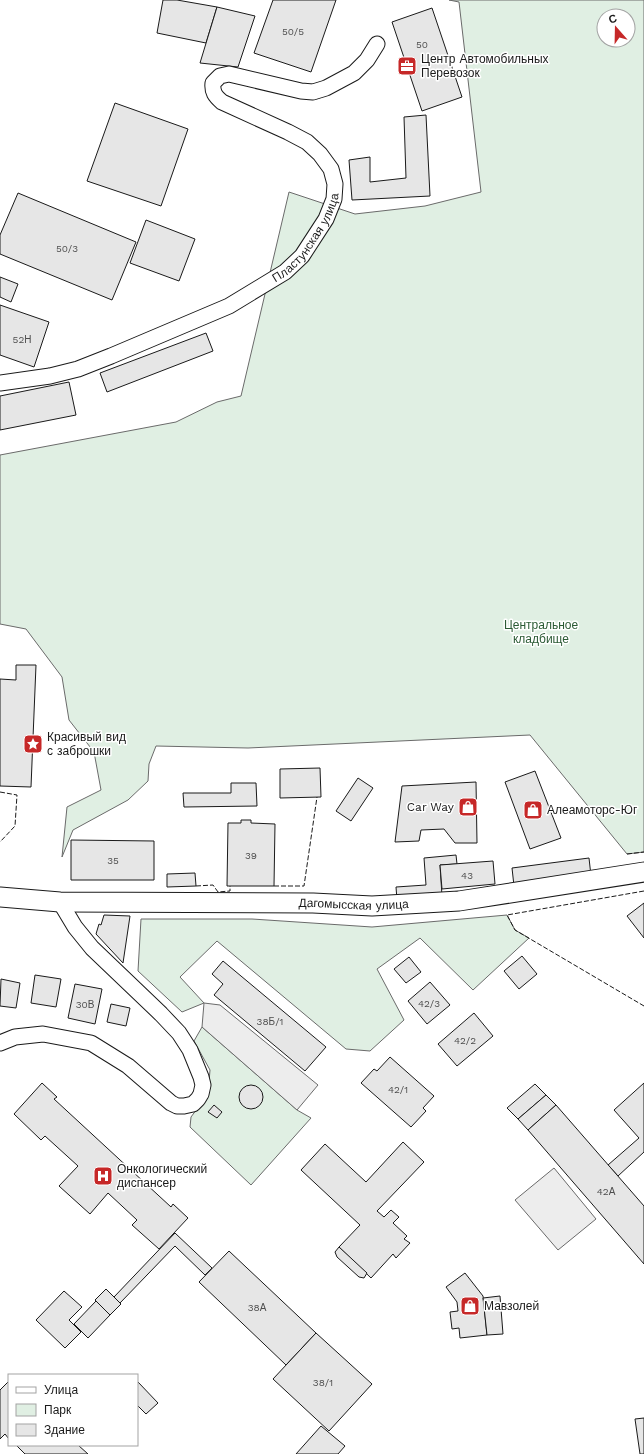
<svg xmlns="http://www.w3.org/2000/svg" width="644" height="1454" viewBox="0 0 644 1454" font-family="'Work Sans',sans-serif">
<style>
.green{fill:#e0efe3;stroke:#6a6a6a;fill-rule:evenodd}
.parking{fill:#ededed;stroke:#6a6a6a}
.building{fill:#e6e6e6;stroke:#1a1a1a}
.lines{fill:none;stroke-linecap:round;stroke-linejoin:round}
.minor-casing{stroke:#1a1a1a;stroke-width:17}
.tertiary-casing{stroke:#1a1a1a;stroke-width:21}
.minor{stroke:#fff;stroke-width:15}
.tertiary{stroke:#fff;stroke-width:19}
.fence{stroke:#1a1a1a;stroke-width:1;stroke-dasharray:5 2;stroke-linecap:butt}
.labels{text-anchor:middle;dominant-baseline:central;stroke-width:3;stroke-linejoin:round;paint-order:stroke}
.number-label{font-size:10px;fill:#4d4d4d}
.poi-label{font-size:12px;fill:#1a1a1a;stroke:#fff;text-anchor:start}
.street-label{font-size:12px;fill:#1a1a1a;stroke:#fff}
.park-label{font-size:12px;fill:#2b5a34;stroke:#fff}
</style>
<rect width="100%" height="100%" fill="#fff"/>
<g class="green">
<path d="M449,0H644V852L627,854L530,735L248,748L156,746L149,764L148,781L128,800L73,830L62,857L67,807L101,790L94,752L69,720L62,677L26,629L0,624V455L176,422L217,402L241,396L289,192L355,214L425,206L481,192L459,2ZM604,16H628V40H604Z"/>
<path d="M507,915L515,930L529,938L473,990L420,938L377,969L404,1020L370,1051L346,1049L217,941L180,977L204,1003L182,1012L138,971L141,919H252L372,927Z"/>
<path d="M202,1027L297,1110L311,1118L251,1185L190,1127L191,1117L208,1094L210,1070L194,1041Z"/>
</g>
<g class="parking">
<path d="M204,1003L220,1005L318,1085L297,1110L202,1027Z"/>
<path d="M554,1168L596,1219L558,1250L515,1200Z"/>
</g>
<g class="building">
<path d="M163,0H177L217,7L206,43L157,33Z"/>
<path d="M273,0H336L311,72L254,53Z"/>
<path d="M217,7L255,16L238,67L200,63Z"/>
<path d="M432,8L462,97L422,111L392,22Z"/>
<path d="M115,103L188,129L161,206L87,181Z"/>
<path d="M426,115L430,196L352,200L349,160L370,157V182L406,178L404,117Z"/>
<path d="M18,193L136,242L112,300L0,254V235Z"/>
<path d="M146,220L195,239L179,281L130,263Z"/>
<path d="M0,277L18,284L11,302L0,297Z"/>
<path d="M0,305L49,322L34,367L0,355Z"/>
<path d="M206,333L213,351L107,392L100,373Z"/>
<path d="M69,382L76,415L0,430V396Z"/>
<path d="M16,665H36L31,787L0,786V679L16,680Z"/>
<path d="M320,768L321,797L280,798V769Z"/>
<path d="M535,771L561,838L530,849L505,782Z"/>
<path d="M358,778L373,788L351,821L336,811Z"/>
<path d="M476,782L477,843H455L444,829L421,830L419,841L395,842L402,786Z"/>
<path d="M231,783H256L257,806L184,807L183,793H231Z"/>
<path d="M241,820H251V823L275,824L274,886H227L228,823H241Z"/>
<path d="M71,840L154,841V880H71Z"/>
<path d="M456,855L457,864L440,865L442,896L397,900L396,887L426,885L424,858Z"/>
<path d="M589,858L591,876L514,886L512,868Z"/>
<path d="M493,861L495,884L442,889L440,865Z"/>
<path d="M195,873L196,886L167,887V874Z"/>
<path d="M644,903V938L627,916Z"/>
<path d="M104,915L130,916L123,963L96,934L99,924L101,925Z"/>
<path d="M522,956L537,974L519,989L504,971Z"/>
<path d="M409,957L421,972L406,983L394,969Z"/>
<path d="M223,961L326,1047L305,1071L214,995L223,984L212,974Z"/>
<path d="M35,975L61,979L56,1007L31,1003Z"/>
<path d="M1,979L20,983L16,1008L0,1006Z"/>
<path d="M430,982L450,1005L427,1024L408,1001Z"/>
<path d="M75,984L102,989L95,1024L68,1018Z"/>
<path d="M111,1004L130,1008L126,1026L107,1022Z"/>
<path d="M474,1013L493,1036L457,1066L438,1044Z"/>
<path d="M390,1057L434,1096L423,1108L426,1111L411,1127L361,1083L374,1069L377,1071Z"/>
<path d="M42,1083L57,1097L54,1099L171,1207L173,1204L188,1218L159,1249L132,1225L137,1220L108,1193L90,1214L59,1186L78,1166L45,1136L41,1140L14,1114Z"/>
<path d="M644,1083V1152L618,1176L608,1165L639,1138L614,1110Z"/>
<path d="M535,1084L546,1095L518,1119L507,1108Z"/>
<circle cx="251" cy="1097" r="12"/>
<path d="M546,1095L556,1105L528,1130L518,1119Z"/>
<path d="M214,1105L222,1112L217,1118L208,1112Z"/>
<path d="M556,1105L644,1206V1264L528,1130Z"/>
<path d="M403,1142L424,1162L377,1211L384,1217L391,1210L399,1217L393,1223L407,1236L404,1239L410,1243L396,1258L393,1254L371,1278L339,1247L360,1225L301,1170L325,1144L366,1182Z"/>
<path d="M175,1233L212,1268L205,1275L175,1246L120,1303L114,1297Z"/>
<path d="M339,1247L367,1273L364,1278L359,1277L337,1257L335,1252Z"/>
<path d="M229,1251L316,1333L286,1365L199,1282Z"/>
<path d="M465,1273L483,1296L487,1335L460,1338L459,1328L452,1329L450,1312L458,1311L457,1302L446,1287Z"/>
<path d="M106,1289L121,1304L110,1315L95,1300Z"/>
<path d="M64,1291L82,1307L69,1320L81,1332L65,1348L36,1320Z"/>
<path d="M500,1296L503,1334L487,1335L483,1298Z"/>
<path d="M96,1301L110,1315L88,1338L74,1324Z"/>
<path d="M316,1333L372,1384L329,1431L273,1379Z"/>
<path d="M9,1381V1439L5,1434L0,1439V1390Z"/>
<path d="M138,1382L158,1403L146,1414L137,1405V1383Z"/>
<path d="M644,1418V1454H640L635,1419Z"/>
<path d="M321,1426L345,1446L338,1454H296Z"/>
<path d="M16,1445H78L88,1454H25Z"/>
</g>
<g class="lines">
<g class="minor-casing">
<g id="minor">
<path id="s1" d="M0,383L50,376L78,369L111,356L229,306L285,272L302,256L326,219L334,199L335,184L331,169L320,154L307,142L288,132L222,102C215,96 212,92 213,83L220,76L229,74L301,91L313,92L326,88L354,73L367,60L377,44"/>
<path d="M0,1043L15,1037L43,1034L91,1043L128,1066L171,1103L177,1106H184L193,1104L198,1099L201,1094L203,1085L201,1077L190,1050L179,1033L161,1014L92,948L75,927L60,902"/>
</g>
</g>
<g class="tertiary-casing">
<g id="tertiary">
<path id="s2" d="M0,897L60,902L313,903L372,906L459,901L644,872"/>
</g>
</g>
<use href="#minor" class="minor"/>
<use href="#tertiary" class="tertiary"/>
<g class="fence">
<path d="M0,792L17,795L15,826L0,842"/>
<path d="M627,854L644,852"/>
<path d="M196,886L213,885L218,892L230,891V886"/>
<path d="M274,886H304L317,797"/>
<path d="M644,891L507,915L515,930L644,1006"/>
</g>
</g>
<defs>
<g id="office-square" transform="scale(1)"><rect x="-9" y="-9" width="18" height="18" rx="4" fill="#c62828" stroke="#fff"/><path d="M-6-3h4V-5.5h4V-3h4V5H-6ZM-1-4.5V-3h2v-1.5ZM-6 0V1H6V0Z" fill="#fff"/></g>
<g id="sight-square" transform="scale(1)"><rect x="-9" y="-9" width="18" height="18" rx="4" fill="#c62828" stroke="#fff"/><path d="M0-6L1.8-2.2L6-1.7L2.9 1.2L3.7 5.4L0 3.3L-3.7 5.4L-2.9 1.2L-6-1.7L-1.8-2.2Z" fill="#fff"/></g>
<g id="shop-square" transform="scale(1)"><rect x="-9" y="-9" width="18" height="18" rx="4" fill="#c62828" stroke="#fff"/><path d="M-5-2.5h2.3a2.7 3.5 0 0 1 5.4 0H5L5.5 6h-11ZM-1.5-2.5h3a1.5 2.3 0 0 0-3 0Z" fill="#fff"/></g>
<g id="hospital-square" transform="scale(1)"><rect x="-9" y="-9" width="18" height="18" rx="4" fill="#c62828" stroke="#fff"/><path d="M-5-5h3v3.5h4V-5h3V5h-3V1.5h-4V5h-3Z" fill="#fff"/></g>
</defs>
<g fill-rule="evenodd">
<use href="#office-square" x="407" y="66"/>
<use href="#sight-square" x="33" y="744"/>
<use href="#shop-square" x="468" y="807"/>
<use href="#shop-square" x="533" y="810"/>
<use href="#hospital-square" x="103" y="1176"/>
<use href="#shop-square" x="470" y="1306"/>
</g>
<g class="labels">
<g class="number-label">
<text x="293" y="31">50/5</text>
<text x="422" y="44">50</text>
<text x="67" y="248">50/3</text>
<text x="22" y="339">52Н</text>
<text x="251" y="855">39</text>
<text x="113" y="860">35</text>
<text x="467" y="875">43</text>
<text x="429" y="1003">42/3</text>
<text x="85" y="1004">30В</text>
<text x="270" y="1021">38Б/1</text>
<text x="465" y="1040">42/2</text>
<text x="398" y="1089">42/1</text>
<text x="606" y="1191">42А</text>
<text x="257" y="1307">38А</text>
<text x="323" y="1382">38/1</text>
</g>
<g class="poi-label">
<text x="421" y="59">Центр Автомобильных<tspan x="421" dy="14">Перевозок</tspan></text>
<text x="47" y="737">Красивый вид<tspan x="47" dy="14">с заброшки</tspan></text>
<text x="454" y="807" text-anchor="end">Car Way</text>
<text x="547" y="810">Алеамоторс-Юг</text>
<text x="117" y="1169">Онкологический<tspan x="117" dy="14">диспансер</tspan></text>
<text x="484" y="1306">Мавзолей</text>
</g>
<g class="street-label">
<text stroke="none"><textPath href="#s1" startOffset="349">Пластунская улица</textPath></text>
<text stroke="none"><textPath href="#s2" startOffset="354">Дагомысская улица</textPath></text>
</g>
<g class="park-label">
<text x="541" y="625">Центральное<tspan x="541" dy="14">кладбище</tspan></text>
</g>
</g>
<rect x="8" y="1374" width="130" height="72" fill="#ffffff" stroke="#a3a3a3"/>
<rect x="16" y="1387" width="20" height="6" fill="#ffffff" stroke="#a3a3a3"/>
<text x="44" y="1394" font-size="12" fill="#1a1a1a">Улица</text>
<rect x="16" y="1404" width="20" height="12" fill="#e0efe3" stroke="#a3a3a3"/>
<text x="44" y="1414" font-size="12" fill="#1a1a1a">Парк</text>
<rect x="16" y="1424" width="20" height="12" fill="#e6e6e6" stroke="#a3a3a3"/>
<text x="44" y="1434" font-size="12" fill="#1a1a1a">Здание</text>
<g transform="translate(616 28) rotate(340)"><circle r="19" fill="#ffffff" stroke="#a3a3a3"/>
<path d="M0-3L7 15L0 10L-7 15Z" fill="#c62828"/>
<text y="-6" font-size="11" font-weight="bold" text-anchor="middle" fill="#1a1a1a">С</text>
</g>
</svg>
